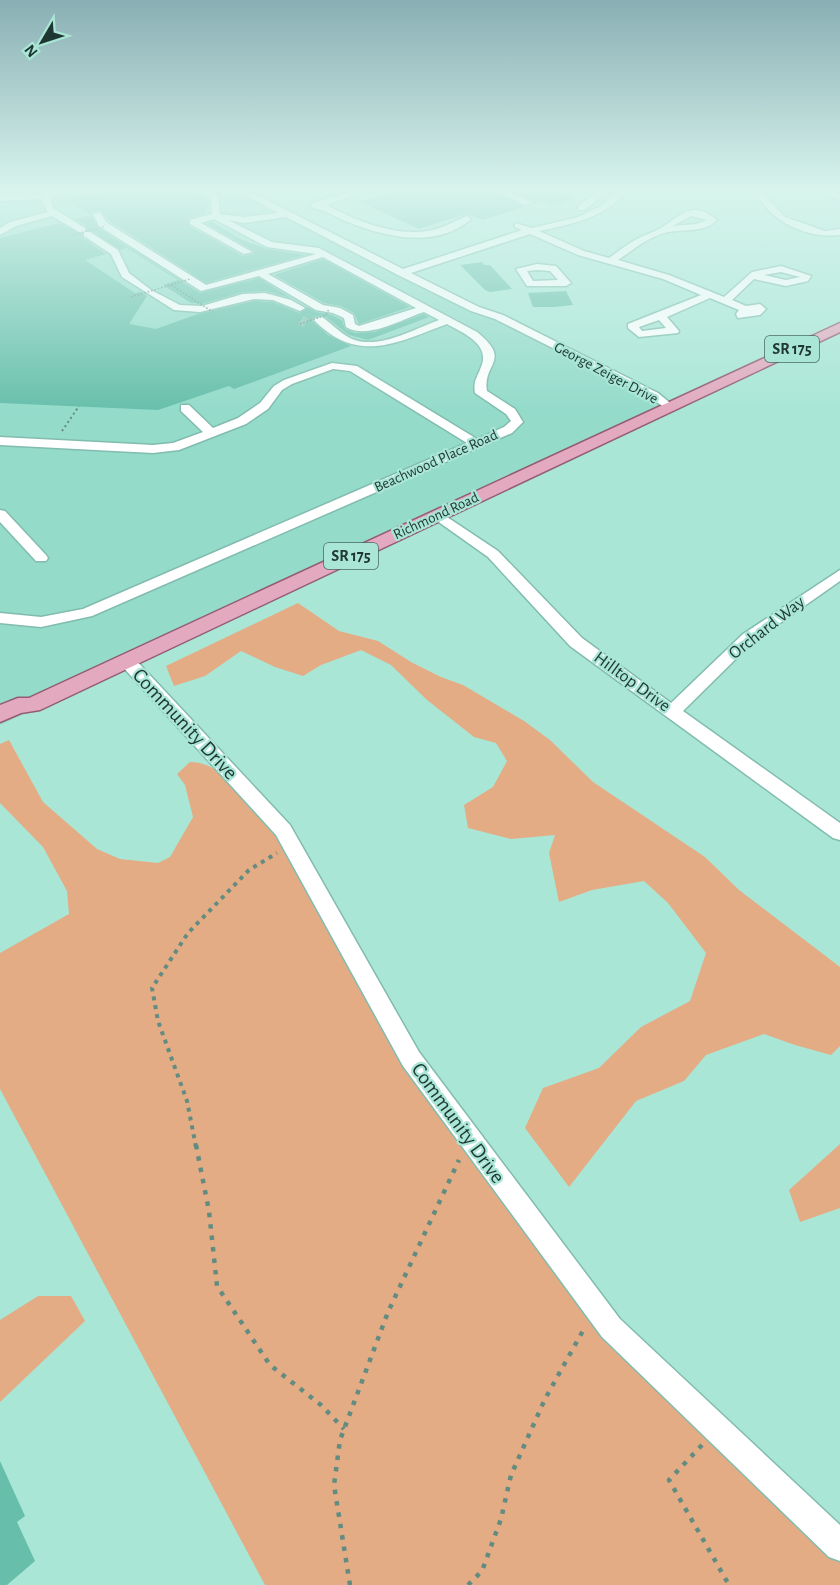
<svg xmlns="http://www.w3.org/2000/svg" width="840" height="1585" viewBox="0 0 840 1585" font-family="'Alegreya Sans',sans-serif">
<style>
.built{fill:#94dbca}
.green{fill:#e4ac84}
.building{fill:#67bfab}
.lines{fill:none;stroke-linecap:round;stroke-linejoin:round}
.minor-tunnel{stroke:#8dc3b5;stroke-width:10;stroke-dasharray:10 4.5;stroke-linecap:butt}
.minor-casing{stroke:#81bcae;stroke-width:3}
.major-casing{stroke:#935c72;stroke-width:3}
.path-far2{stroke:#628c81;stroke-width:2;stroke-dasharray:2 3;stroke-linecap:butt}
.path-far1{stroke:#628c81;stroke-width:4;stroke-dasharray:4 5;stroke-linecap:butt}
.path{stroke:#628c81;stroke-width:4.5;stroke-dasharray:4.5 7;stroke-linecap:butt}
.minor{fill:#fff;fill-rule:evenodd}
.major{fill:#e3a9bf;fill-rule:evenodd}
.path-bridge{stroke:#628c81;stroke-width:1.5;stroke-dasharray:1.5 2;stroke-linecap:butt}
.labels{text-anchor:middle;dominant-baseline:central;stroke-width:4.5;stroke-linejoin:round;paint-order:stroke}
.far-street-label{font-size:15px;fill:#1f3732;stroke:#a9e6d6}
.shield{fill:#a9e6d6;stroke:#486c63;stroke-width:1.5}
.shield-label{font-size:16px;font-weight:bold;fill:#1f3732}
.street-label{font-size:18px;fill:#1f3732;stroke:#a9e6d6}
.near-street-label{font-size:21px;fill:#1f3732;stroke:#a9e6d6}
</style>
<rect width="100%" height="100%" fill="#a9e6d6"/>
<path class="built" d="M0,190H240L654,395L669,407L32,705L24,714L0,725Z"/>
<g class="green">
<path d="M298,603L339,631L378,641L411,662L441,677L463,685L524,721L550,740L593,782L705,857L739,890L840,967V1046L831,1055L795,1045L764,1034L706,1055L684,1081L636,1101L569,1187L525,1128L543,1088L599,1068L641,1027L690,1001L706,953L668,903L644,881L592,890L559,902L549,853L555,835L511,839L468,828L464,805L493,787L507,761L496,743L474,737L427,700L391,665L361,650L321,665L303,676L275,667L241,651L205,676L174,686L166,666Z"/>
<path d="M9,740L43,802L97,849L120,859L158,863L170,857L193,817L185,785L177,774L190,762C220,762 234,789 251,810L260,805L411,1059L611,1328L840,1546V1585H265L0,1089V953L69,914L67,891L43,847L0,803V744Z"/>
<path d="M840,1144V1208L800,1222L789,1190Z"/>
<path d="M38,1296H71L85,1321L0,1402V1320Z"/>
</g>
<g class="building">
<path d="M107,190H195L209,202L205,213L188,219L189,226L243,256L253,254L254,251L207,224L212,222L242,240L267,249L305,255L206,283L108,220L101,210L92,212L91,215L67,200Z"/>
<path d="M403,190H492L524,207L483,220L466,214L419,229L360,202Z"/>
<path d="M511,190H567L566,194L576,198L552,205L543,201L534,204L533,201Z"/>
<path d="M91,216L98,228L200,293L259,278L291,298L266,291L243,292L202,304L191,303L163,285L178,280L127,248L120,250L87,230L86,226L75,219Z"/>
<path d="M59,223L82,234L83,238L106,254L85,260L135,293L141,292L147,296L129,324L156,329L198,314L254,301L273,302L299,313L307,307L316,312L332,315L342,320L345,329L355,333L375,332L424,314L429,317L368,340L349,335L323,315L313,317L312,321L328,335L351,346L234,389L229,386L158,410L0,403V238Z"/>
<path d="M323,259L410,307L359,324L354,313L341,306L324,303L274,275Z"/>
<path d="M482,262L485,265H490L512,289L490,292L485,290L460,265Z"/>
<path d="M566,291L573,305L554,307H533L528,293Z"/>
<path d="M0,1461L25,1516L17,1522L35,1561L7,1585H0Z"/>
</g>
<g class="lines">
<path class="minor-tunnel" d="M301,320L306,323"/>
<g class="minor-casing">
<g id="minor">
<path d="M48,190H72L50,198L53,208L85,228V232H90L118,250L129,273L151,290L180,305L202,306L243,294L265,293L291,300L305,308L300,311L273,300L254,299L200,312L174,310L122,277L111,254L84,236V232H79L52,216L16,226L0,235V228L10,222L48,212L41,199L0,201V195L45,194Z"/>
<path d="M199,190H209L218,196L220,214L244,217L278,213L236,190H247L403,269L522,230L515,227V223L532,228L578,217L601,206L619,190H628C605,218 573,224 539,231L584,251L609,258C618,252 627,244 637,239C644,235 652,233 659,229C680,217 691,198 717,220C704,233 685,229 668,232C649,236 633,250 618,260L669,275L724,297L752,272L781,266L811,276L808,281L786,286L754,279L732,300L746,306L760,304L766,309L760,315L738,318L736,314L739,310L710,298L667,317L679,331L678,333L639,337L628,328V324L701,295L663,279L578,255L530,234L411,273L479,307L503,315L658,393L675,407L669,411L650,397L495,319L471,311L398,275L286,217L244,223L228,220L272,242L319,248L477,332C513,361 482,363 487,391L515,409L523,422L512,433L92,616L41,627L0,623V613L41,617L83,609L467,443L350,371L333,369L292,384L282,390L268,409L246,424L179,450L153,453L0,445V437L153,445L173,443L203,432L181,411V405H189L213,428L238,418L260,403L274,386L284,380L332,363L357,366L477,439L504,427L511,421L506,414L475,393C473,381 477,378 481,367C491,344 463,333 447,324C396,343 357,365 313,319L322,317C332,324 341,334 352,339C379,350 414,329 439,320L424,312C402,319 368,340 346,327L344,318L333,313L316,310L259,276L201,291L99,226L93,214L100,212L106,222L206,285L316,254L267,247L214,219L201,223L252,252L244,254L190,224V220L212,214L211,199ZM691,216L707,220L696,224L673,226ZM323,257L416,308L359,326L355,324L353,315L340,308L323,305L268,274ZM781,272L800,277L786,280L764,275ZM659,320L666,328L642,331L639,327Z"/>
<path d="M357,190H370L326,205C358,221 392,236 428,231C442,229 454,221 467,216L471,219C431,254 368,233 326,212C320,209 314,209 310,206L314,202Z"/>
<path d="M494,190H506L532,203L525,205Z"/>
<path d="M600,190H610L584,210H578V206Z"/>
<path d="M816,190H829L840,194V200Z"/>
<path d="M761,192L785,217L825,231L840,229V235C808,239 773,223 757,195Z"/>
<path d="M537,264L556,266L571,283L566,286H527L516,269ZM537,270L550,271L558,280L533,281L527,271Z"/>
<path d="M0,510L5,511L46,555L48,558L46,561H36L0,522Z"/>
<path d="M438,511L498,551L582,638L671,703L743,634L840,570V581L753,642L683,711L840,823V840L833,838L570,646L488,557L433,518L431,515Z"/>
<path d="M127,656L133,657L290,825L419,1052L620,1319L840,1525V1561L829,1557L602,1337L403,1066L276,835L121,665L119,661L121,657Z"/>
</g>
</g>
<g class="major-casing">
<path id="major" d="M840,323V332L40,710L21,713L0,722V705L18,698H29Z"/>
</g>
<path class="path-far2" d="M62,431L79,406"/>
<path class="path-far1" d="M196,1147L187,1101L158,1021L152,988L188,933L249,870L277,853"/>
<g class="path">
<path d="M196,1145L209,1211L217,1286L270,1365L321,1405L344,1429"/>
<path d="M702,1445L669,1480L729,1585"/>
<path d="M350,1585L334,1485L340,1440L388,1312L459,1160"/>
<path d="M468,1585L482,1571L501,1519L511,1475L545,1399L585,1327"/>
</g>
<use href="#minor" class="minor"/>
<use href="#major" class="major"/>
<g class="path-bridge">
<path d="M72,235L106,226"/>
<path d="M171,285L213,312"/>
<path d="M131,297L190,279"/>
<path d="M300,324L326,315L329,309"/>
</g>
</g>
<linearGradient id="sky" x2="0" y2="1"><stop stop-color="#89afb4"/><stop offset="0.46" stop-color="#d8f4ed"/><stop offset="1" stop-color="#d8f4ed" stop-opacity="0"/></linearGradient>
<rect width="840" height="412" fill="url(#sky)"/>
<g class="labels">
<g class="far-street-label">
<text transform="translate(606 373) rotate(28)">George Zeiger Drive</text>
<text transform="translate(436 461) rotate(-24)">Beachwood Place Road</text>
<text transform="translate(436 516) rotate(-25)">Richmond Road</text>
</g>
<g class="shield">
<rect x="765" y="336" width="54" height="26" rx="4.5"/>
<rect x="324" y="543" width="54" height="26" rx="4.5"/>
</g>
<g class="shield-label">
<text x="792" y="349">SR 175</text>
<text x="351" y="556">SR 175</text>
</g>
<g class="street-label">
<text transform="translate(767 628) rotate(-38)">Orchard Way</text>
<text transform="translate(632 682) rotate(36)">Hilltop Drive</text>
</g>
<g class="near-street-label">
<text transform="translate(185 724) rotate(47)">Community Drive</text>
<text transform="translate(458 1123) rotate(54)">Community Drive</text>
</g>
</g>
<g transform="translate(42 42) rotate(231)" stroke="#a9e6d6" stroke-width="4.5" paint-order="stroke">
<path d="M0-4.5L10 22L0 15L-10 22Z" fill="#1f3732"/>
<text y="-9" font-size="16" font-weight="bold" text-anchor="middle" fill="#1f3732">N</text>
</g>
</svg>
